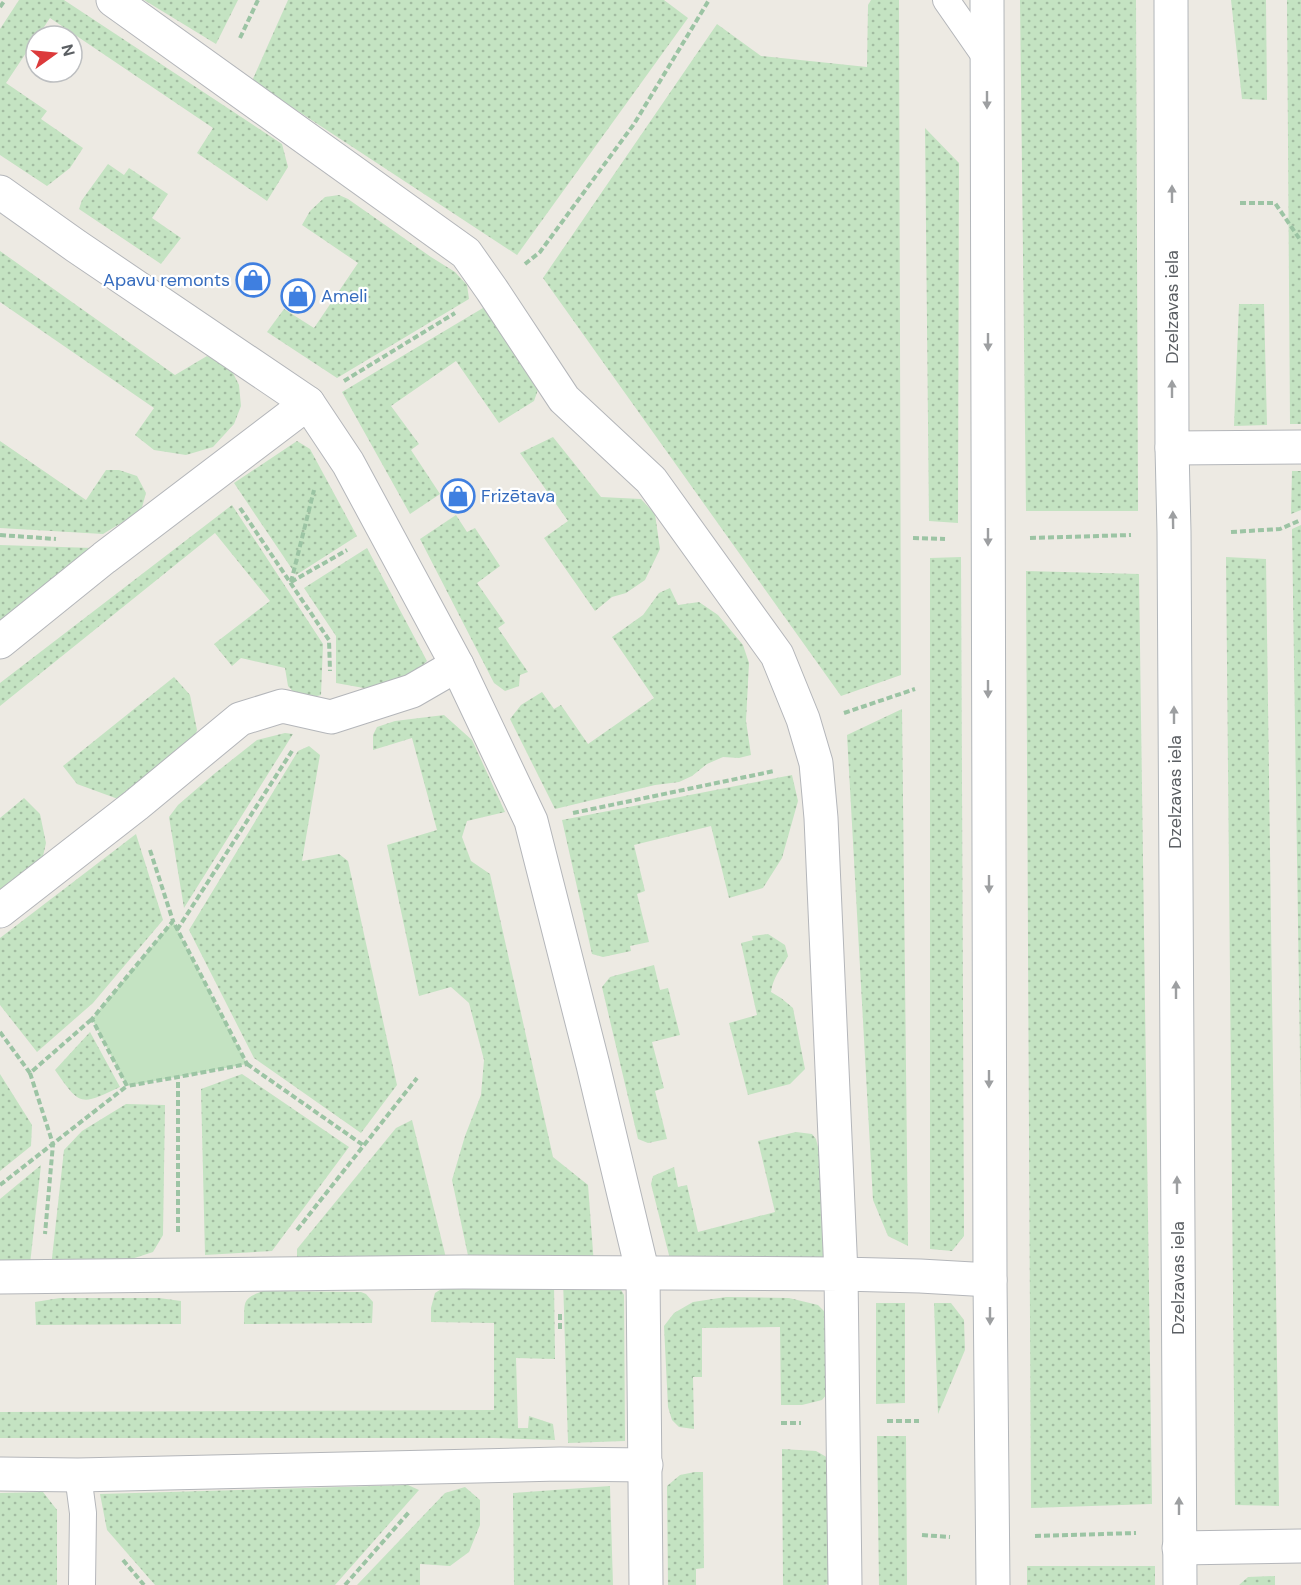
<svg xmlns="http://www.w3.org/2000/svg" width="1301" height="1585" viewBox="0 0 1301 1585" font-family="'DM Sans',sans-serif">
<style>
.grass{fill:url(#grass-dots)}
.green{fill:#c4e3c2}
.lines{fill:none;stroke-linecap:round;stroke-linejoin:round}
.service-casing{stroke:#b4b6ba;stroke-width:28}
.minor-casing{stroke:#b4b6ba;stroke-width:35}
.secondary-casing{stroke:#b2b6ba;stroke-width:35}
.path{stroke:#9cc4a4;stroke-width:4;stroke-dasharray:6 3;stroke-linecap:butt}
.service{stroke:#fff;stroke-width:26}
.minor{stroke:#fff;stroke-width:33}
.secondary{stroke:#fff;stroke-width:33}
.oneway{fill:#9d9fa1}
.labels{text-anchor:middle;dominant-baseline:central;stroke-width:4.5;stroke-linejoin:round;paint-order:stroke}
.shop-label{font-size:18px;fill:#366cbe;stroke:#fff;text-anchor:start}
.street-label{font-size:18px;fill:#5b5f63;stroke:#fff}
</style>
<defs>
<pattern id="grass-dots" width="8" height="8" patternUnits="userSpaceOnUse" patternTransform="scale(1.5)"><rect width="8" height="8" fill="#c4e3c2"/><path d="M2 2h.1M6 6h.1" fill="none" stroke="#a2bba1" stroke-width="1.8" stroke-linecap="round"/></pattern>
</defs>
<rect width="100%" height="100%" fill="#edeae3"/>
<g class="grass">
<path d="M19,0H64L282,144L288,167L267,201L197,153L213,128L50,18L38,36H36V38L6,83L47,111L41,119L83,148L70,168L47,186L0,155V29Z"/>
<path d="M144,0H238L216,44Z"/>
<path d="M288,0H664L688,18L517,255L252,81Z"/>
<path d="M871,0H899L901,675L841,696L543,278L717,24L761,56L867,67L868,5Z"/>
<path d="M1020,0H1136L1138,511H1026Z"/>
<path d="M1231,0H1266L1267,100L1242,99Z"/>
<path d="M1287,0H1301V424H1290Z"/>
<path d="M925,128L959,163L958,523L929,521Z"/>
<path d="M108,164L124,175L129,168L168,194L152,218L181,238L161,264L79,209L82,200Z"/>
<path d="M339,195L348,199L431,257L455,272L467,285L469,299L337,378L267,332L284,309L314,328L358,263L302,225L310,211L325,197Z"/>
<path d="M0,251L175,375L207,356L230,367L239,385L241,406L234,424L213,447L186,455L154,450L135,435L154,408L0,302Z"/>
<path d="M1239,304H1264L1267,425L1234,426Z"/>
<path d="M488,305L539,387L534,401L499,423L456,361L391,406L419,444L411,450L440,494L410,514L342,392Z"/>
<path d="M553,437L601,497L641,499L655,514L660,549L645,580L626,593L612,597L595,611L544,538L568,521L520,453Z"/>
<path d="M0,441L86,500L106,470H119L137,476L146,493L141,511L103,534L0,528Z"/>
<path d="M297,441L310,449L357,536L296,575L234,483Z"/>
<path d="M1292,471H1301V510L1291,514Z"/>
<path d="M232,505L323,644L321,695L301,700L288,686L285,668L241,658L232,666L214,644L270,601L215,533L0,706V683Z"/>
<path d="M456,515L467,532L475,528L500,566L477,583L505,623L498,628L528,672L520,675L519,686L505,691L494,683L420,539Z"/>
<path d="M1301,525V1120L1292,529Z"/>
<path d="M0,545L93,548L0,624Z"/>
<path d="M367,548L427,661L406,682L386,692L336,683V636L304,588Z"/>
<path d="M961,557L964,1236L952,1251L930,1249V558Z"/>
<path d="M1226,557L1266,559L1279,1506L1235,1505Z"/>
<path d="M1026,571L1139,574L1152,1504L1031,1508Z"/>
<path d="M670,588L678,605L699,602L718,615L743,645L749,663L746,721L751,755L739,758L723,757L707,764L692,776L679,782L655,785L555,809L510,719L521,705L542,692L554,709L561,705L588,744L654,698L612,637L643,615L659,593Z"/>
<path d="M174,677L190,695L197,730L192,746L118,799L77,784L63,766Z"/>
<path d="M902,709L908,1246L888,1236L873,1200L847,735Z"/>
<path d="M444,715L472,740L505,812L467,821L462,837L471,861L490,874L553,1157L588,1185L594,1265H470L452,1180L465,1136L481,1095L484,1060L469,1003L451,987L419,996L387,845L437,830L412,738L373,750V735L377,727L395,721Z"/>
<path d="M285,733L293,734L184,908L169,817L178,805L214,774L257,740Z"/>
<path d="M309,746L320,755L302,861L339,854L348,861L397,1085L361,1133L254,1058L189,930L298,751Z"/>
<path d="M792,775L798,801L782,858L763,888L729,898L711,826L634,845L645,891L637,894L649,942L630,946L631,951L603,957L592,954L562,820Z"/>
<path d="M24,798L40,814L46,843L40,869L0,898V818Z"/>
<path d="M136,834L163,920L93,1003L37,1052L0,1005V938Z"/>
<path d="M768,934L785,945L788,956C781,969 773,977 771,992L781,998L793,1008L805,1069L790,1084L748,1095L729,1023L757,1015L741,943L753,940L752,936Z"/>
<path d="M654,965L660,990L668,988L680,1035L652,1042L664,1088L655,1091L667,1139L648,1143L638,1139L602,987L610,977Z"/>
<path d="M90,1032L120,1087C80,1106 80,1106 55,1070Z"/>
<path d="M0,1074L32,1125L31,1146L0,1171Z"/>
<path d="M242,1074L349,1147L272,1251L205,1255L201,1089Z"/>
<path d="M126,1104L165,1105L163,1235L153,1252L101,1269L51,1267L64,1150L82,1131Z"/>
<path d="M412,1120L447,1262L297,1258V1249L396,1128Z"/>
<path d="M796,1132L812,1134L816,1139L821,1159L833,1266L671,1263L651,1184L653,1176L674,1167L678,1187L687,1185L698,1232L775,1212L758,1141Z"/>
<path d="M41,1165L30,1264L0,1263V1199Z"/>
<path d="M563,1279L616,1281L624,1295L625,1441L568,1443Z"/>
<path d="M554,1284L555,1359L516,1358L518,1428H528L529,1416L553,1424L555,1440L493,1438H0V1412L494,1410V1323L431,1322V1308L435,1293L443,1288Z"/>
<path d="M263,1291L361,1292L366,1294L373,1302L372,1323L244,1324C245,1302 241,1299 263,1291Z"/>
<path d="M726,1297L789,1298L818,1305L829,1316L832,1388L822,1400L802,1405H781L780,1327L702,1328V1377H693L694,1429L679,1427L672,1420L668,1407L664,1326L674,1313L693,1302Z"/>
<path d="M60,1298H159L181,1301V1324L36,1325L35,1302Z"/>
<path d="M876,1303H905V1403L876,1404Z"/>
<path d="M934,1303H951L964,1320L965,1350L938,1414Z"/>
<path d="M877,1436H906L907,1585H879Z"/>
<path d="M782,1449L816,1451L830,1459L831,1583L825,1585H783Z"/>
<path d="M695,1472H703L704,1568L696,1569V1585H668L667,1486L680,1475Z"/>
<path d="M408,1485L419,1490L335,1585H155L107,1530L100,1494Z"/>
<path d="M610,1486L613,1585H514L513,1493Z"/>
<path d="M465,1487L480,1500V1525L469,1552L450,1566L420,1564V1585H357L445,1493Z"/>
<path d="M43,1492L57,1510V1585H0V1493Z"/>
<rect x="1027" y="1566" width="128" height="19"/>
<path d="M1275,1576V1585H1239L1248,1577Z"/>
</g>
<path class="green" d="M173,921L247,1064L127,1086L92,1019Z"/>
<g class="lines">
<g class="service-casing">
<g id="service">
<path d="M946,0L987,59"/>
<path d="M78,1475L83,1513L82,1585"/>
</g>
</g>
<g class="minor-casing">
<g id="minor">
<path d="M113,0L466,253L492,290L564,399L651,480L777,655L803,719L816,763L821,818L841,1274L920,1276L990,1280"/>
<path d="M0,192L76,246L308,403L348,463L457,665L531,821L593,1065L643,1274L646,1585"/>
<path d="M1172,448L1301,447"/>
<path d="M0,642L104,558L308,403"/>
<path d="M0,911L136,805L240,719L282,706L331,717L412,691L457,665"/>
<path d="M0,1277L463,1272L841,1274L845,1585"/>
<path d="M0,1474L78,1475L560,1464L646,1465"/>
<path d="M1179,1548L1301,1546"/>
</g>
</g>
<g class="secondary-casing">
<g id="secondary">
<path d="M987,0L990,1280L993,1585"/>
<path d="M1171,0L1172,448L1174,532L1180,1585"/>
</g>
</g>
<g class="path">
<path d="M0,7L5,0"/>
<path d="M240,38L258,0"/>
<path d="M1240,203H1275L1301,241"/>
<path d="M525,264L540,252L634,124L709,0"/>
<path d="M344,381L455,313"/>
<path d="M240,508L329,640L330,671"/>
<path d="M1231,532L1280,529L1301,520"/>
<path d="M0,535L56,539"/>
<path d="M913,538L945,539"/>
<path d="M1030,538L1131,535"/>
<path d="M291,582L314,490"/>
<path d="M291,582L347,550"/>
<path d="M844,713L915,689"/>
<path d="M573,813L774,771"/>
<path d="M150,850L173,921"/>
<path d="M177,930L292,751"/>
<path d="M0,1032L30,1073L92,1019"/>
<path d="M247,1064L363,1145"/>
<path d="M30,1073L53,1144L45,1234"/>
<path d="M0,1185L127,1086"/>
<path d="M297,1230L417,1078"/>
<path d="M178,1232V1077L127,1086L92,1019L173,921L247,1064L178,1077"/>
<path d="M560,1314V1329"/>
<path d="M887,1421H919"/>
<path d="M781,1423H801"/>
<path d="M922,1535L950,1537"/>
<path d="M1035,1536L1136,1533"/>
<path d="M123,1560L144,1585"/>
<path d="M345,1585L410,1511"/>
</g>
<use href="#service" class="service"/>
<use href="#minor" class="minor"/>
<use href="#secondary" class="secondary"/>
</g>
<defs><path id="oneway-solid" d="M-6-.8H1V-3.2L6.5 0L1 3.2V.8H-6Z" transform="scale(1.5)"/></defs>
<g class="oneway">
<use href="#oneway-solid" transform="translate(987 100) rotate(90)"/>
<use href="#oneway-solid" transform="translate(1172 194) rotate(-90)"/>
<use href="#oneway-solid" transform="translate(988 342) rotate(90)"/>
<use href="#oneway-solid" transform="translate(1172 389) rotate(-90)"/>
<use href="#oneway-solid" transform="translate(1173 520) rotate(-91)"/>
<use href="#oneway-solid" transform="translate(988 537) rotate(90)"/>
<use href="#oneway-solid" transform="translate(988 689) rotate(90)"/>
<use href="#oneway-solid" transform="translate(1174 715) rotate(-90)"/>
<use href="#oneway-solid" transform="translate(989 884) rotate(90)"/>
<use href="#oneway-solid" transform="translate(1176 990) rotate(-90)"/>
<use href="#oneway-solid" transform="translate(989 1079) rotate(90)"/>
<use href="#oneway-solid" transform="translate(1177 1185) rotate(-90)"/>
<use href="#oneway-solid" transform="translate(990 1316) rotate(90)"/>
<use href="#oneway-solid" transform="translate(1179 1506) rotate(-90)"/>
</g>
<defs>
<g id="shop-ring" transform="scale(1.725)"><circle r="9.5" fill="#fff" stroke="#3f7fe0" stroke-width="1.5"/><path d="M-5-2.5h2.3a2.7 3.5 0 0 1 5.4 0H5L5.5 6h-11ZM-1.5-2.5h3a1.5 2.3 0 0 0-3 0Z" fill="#3f7fe0"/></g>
</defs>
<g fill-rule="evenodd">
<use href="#shop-ring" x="253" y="280"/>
<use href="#shop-ring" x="298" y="296"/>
<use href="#shop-ring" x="458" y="496"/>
</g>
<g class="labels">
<g class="shop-label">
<text x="230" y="280" text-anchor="end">Apavu remonts</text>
<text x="321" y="296">Ameli</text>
<text x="481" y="496">Frizētava</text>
</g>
<g class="street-label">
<text transform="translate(1172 307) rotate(-90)">Dzelzavas iela</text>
<text transform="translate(1175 792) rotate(-90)">Dzelzavas iela</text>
<text transform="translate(1178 1278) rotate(-90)">Dzelzavas iela</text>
</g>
</g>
<g transform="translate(54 54) rotate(75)"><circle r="28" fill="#ffffff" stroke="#bdbfc1" stroke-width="1.5"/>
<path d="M0-4.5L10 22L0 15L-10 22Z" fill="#dc3a3b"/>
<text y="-9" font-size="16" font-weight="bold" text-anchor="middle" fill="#5b5f63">N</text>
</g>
</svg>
